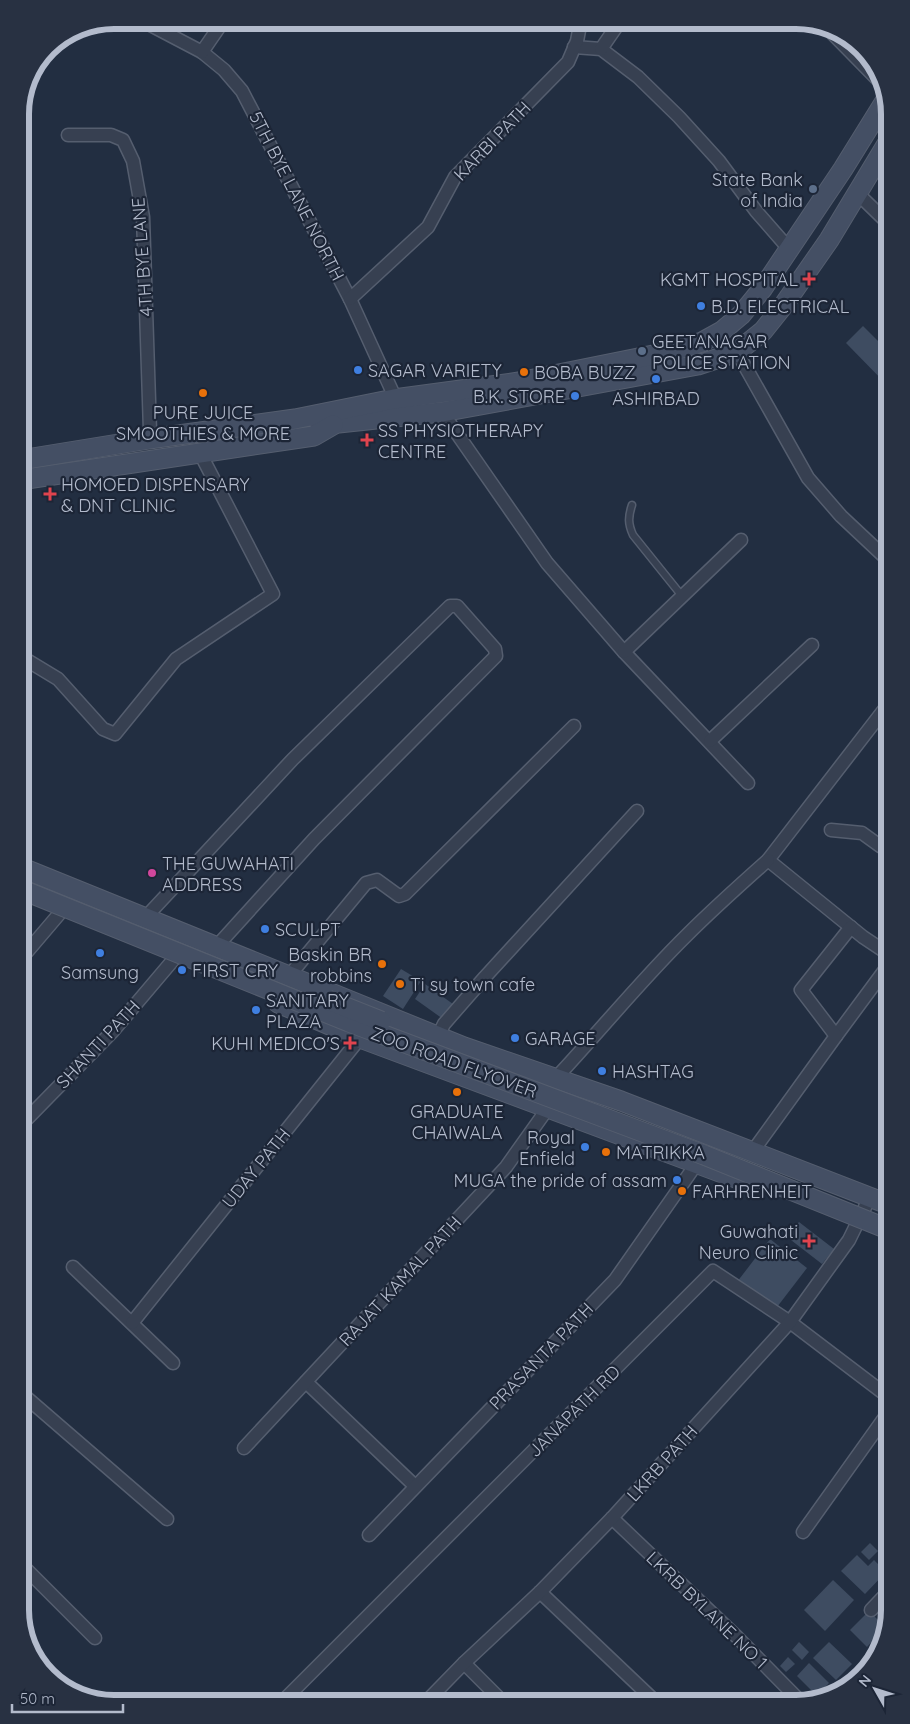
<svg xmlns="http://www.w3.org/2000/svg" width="910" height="1724" viewBox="0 0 910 1724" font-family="Quicksand,sans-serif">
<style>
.building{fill:#3e4c61}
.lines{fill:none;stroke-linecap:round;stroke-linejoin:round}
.lane-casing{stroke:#555e6f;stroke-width:9}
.street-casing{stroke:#555e6f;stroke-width:15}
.secondary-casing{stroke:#555e6f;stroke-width:21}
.lane{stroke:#374051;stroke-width:6}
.street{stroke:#374051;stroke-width:12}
.secondary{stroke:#444f64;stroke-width:19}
.secondary-bridge-casing{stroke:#555e6f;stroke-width:21;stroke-linecap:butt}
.secondary-bridge{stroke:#444f64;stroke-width:19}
.service-dot{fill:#5c6f8a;stroke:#1c2536;stroke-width:2}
.health-dot{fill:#e0444e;stroke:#1c2536;stroke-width:2}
.shop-dot{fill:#3f7fe0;stroke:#1c2536;stroke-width:2}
.food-dot{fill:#e8710a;stroke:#1c2536;stroke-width:2}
.hotel-dot{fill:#d1479c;stroke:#1c2536;stroke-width:2}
.labels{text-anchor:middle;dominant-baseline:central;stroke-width:4.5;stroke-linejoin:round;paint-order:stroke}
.street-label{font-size:18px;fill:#b3bbcc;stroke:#1c2536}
.poi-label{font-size:18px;fill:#b3bbcc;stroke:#1c2536;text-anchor:start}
.rim{fill:none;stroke:#b3bbcc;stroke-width:6}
</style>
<rect width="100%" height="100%" fill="#222e41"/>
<g class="building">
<path d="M863,326L890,353V388L846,343Z"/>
<path d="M401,969L421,981L403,1009L383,996Z"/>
<path d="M425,984L453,1004L443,1019L415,999Z"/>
<path d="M799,1222L834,1249L822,1264L787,1237Z"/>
<path d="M770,1239L807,1268L774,1311L737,1282Z"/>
<path d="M870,1543L878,1551L869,1560L861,1552Z"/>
<path d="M857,1555L868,1566L874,1560L886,1572L865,1594L841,1571Z"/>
<path d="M833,1580L854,1600L825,1631L804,1610Z"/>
<path d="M890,1594V1610L888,1618L877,1607Z"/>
<path d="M869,1611L885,1627L867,1647L850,1630Z"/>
<path d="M882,1638L880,1642L875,1659L867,1652Z"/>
<path d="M799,1642L809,1652L802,1660L792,1650Z"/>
<path d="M829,1642L852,1664L836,1680L813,1658Z"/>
<path d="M788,1657L795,1664L786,1672L780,1666Z"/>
<path d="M809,1663L829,1683L817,1696L797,1676Z"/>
</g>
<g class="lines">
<g class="lane-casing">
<path id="lane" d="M632,505C628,517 628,524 633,535L682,596"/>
</g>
<g class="street-casing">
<g id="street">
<path d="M141,20L202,52L224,70L242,91L350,299L398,404"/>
<path d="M564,20L579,27"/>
<path d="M829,30L885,87"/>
<path d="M574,47L601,49L638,77L679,117L719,161L756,211L790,250"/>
<path d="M601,49L621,20"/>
<path d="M202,52L224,20"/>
<path d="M68,135H111L123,140L133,161L143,217L150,431"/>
<path d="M857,193L890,225"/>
<path d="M350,299L428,227L455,177L568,62L577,41L581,20"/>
<path d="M737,352L808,478L841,516L890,562"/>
<path d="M442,412L547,563L624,652L748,783"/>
<path d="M624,652L741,540"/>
<path d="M20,656L58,679L103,729L115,734L176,659L273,594L200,453"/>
<path d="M710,741L812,645"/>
<path d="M831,830L862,833L880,846L890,851"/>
<path d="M145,918L293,759L450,606H457L495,649L496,656L314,839L217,946"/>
<path d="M890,955L863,937L768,860L890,702"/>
<path d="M20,960L60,913"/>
<path d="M289,976L366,883L377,880L399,896L405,894L574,726"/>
<path d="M438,1036L444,1024L485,977L637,811"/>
<path d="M836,1036L890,963"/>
<path d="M556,1078C600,1031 641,980 687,935C713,909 741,884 768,860"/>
<path d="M20,1126L113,1031L174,959"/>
<path d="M753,1151L836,1036L801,990L851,927"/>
<path d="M73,1267L173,1363"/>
<path d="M132,1323L364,1033"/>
<path d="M306,1382L415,1486"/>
<path d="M20,1392L167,1519"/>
<path d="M244,1448L506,1167L548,1108"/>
<path d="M612,1518L737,1637L802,1703"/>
<path d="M803,1532L890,1410"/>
<path d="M369,1535L615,1280L697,1163"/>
<path d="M20,1563L95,1638"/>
<path d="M540,1592L658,1704"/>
<path d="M871,1610L890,1590"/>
<path d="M464,1663L505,1704"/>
<path d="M280,1704L713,1271L790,1322L890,1398"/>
<path d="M424,1704L464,1663L540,1592L612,1518L790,1322L849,1240L870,1197"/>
</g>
</g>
<g class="secondary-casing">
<g id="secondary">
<path d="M320,425L442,412L698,365L737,352L763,331L783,306L829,240L890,139"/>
<path d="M20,460L149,439L295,419L394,399L519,382L673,351L702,342L722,331L741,315L763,288L843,169L887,98"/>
<path d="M20,480L314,436L333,425"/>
<path d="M20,867L464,1047L621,1101L890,1205"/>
<path d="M278,1003L360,1038L749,1183"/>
</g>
</g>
<use href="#lane" class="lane"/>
<use href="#street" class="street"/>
<use href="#secondary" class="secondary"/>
<g class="secondary-bridge-casing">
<g id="secondary-bridge">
<path d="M20,889L349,1022L704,1155L890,1230"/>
<path d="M328,1000L381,1021"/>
</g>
</g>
<use href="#secondary-bridge" class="secondary-bridge"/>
</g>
<g class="service-dot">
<circle cx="813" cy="189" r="5"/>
<circle cx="642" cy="351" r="5"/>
</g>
<g class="health-dot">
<path d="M806.5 271.5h5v5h5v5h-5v5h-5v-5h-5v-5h5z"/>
<path d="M364.5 432.5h5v5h5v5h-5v5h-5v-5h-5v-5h5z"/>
<path d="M47.5 486.5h5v5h5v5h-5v5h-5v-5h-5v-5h5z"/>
<path d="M347.5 1035.5h5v5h5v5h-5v5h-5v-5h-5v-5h5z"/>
<path d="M806.5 1233.5h5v5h5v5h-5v5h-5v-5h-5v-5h5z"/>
</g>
<g class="shop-dot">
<circle cx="701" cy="306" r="5"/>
<circle cx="358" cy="370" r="5"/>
<circle cx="656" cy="379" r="5"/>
<circle cx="575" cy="396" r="5"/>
<circle cx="265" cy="929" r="5"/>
<circle cx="100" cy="953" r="5"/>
<circle cx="182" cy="970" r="5"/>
<circle cx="256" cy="1010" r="5"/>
<circle cx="515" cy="1038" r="5"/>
<circle cx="602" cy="1071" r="5"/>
<circle cx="585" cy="1147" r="5"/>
<circle cx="677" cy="1180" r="5"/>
</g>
<g class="food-dot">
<circle cx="524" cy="372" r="5"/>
<circle cx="203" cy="393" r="5"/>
<circle cx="382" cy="964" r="5"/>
<circle cx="400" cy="984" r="5"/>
<circle cx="457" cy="1092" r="5"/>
<circle cx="606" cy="1152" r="5"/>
<circle cx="682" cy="1191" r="5"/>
</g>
<circle class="hotel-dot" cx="152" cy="873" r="5"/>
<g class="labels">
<g class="street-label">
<text transform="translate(492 141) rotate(-46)">KARBI PATH</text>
<text transform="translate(297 196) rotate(63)">5TH BYE LANE NORTH</text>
<text transform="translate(142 257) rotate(-94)">4TH BYE LANE</text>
<text transform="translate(98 1044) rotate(-47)">SHANTI PATH</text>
<text transform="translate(454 1062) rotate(20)">ZOO ROAD FLYOVER</text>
<text transform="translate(256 1168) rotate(-51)">UDAY PATH</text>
<text transform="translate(400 1281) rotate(-47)">RAJAT KAMAL PATH</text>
<text transform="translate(541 1356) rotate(-46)">PRASANTA PATH</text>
<text transform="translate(574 1411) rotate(-45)">JANAPATH RD</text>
<text transform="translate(662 1463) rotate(-48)">LKRB PATH</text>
<text transform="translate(707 1610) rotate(44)">LKRB BYLANE NO 1</text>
</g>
<g class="poi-label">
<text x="803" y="179" text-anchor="end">State Bank<tspan x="803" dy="21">of India</tspan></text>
<text x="798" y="279" text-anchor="end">KGMT HOSPITAL</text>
<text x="711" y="306">B.D. ELECTRICAL</text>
<text x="652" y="341">GEETANAGAR<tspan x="652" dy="21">POLICE STATION</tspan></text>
<text x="368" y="370">SAGAR VARIETY</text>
<text x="534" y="372">BOBA BUZZ</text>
<text x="565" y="396" text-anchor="end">B.K. STORE</text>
<text x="656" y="398" text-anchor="middle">ASHIRBAD</text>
<text x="203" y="412" text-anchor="middle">PURE JUICE<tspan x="203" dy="21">SMOOTHIES &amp; MORE</tspan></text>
<text x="378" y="430">SS PHYSIOTHERAPY<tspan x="378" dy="21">CENTRE</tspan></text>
<text x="61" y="484">HOMOED DISPENSARY<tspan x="61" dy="21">&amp; DNT CLINIC</tspan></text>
<text x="162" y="863">THE GUWAHATI<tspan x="162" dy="21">ADDRESS</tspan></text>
<text x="275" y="929">SCULPT</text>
<text x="372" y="954" text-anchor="end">Baskin BR<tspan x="372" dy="21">robbins</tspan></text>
<text x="192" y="970">FIRST CRY</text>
<text x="100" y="972" text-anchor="middle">Samsung</text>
<text x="410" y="984">Ti sy town cafe</text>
<text x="266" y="1000">SANITARY<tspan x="266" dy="21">PLAZA</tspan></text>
<text x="525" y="1038">GARAGE</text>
<text x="340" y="1043" text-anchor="end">KUHI MEDICO'S</text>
<text x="612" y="1071">HASHTAG</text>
<text x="457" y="1111" text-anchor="middle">GRADUATE<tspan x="457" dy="21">CHAIWALA</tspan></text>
<text x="575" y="1137" text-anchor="end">Royal<tspan x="575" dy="21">Enfield</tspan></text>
<text x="616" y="1152">MATRIKKA</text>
<text x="667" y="1180" text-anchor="end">MUGA the pride of assam</text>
<text x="692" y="1191">FARHRENHEIT</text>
<text x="798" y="1231" text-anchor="end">Guwahati<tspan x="798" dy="21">Neuro Clinic</tspan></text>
</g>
</g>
<path d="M0 0H910V1724H0ZM114 29H796A85 85 0 0 1 881 114V1610A85 85 0 0 1 796 1695H114A85 85 0 0 1 29 1610V114A85 85 0 0 1 114 29Z" fill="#283142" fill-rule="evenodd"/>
<path class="rim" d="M114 29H796A85 85 0 0 1 881 114V1610A85 85 0 0 1 796 1695H114A85 85 0 0 1 29 1610V114A85 85 0 0 1 114 29Z"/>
<g transform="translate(875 1689) rotate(309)" stroke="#1c2536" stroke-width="4" paint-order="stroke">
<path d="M0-4L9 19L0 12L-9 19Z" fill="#b3bbcc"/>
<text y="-8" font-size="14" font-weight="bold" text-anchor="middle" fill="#b3bbcc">N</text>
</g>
<path d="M12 1704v8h111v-8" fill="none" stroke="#b3bbcc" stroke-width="2.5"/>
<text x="20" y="1704" font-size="15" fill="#b3bbcc" stroke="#1c2536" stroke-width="4" paint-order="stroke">50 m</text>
</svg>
